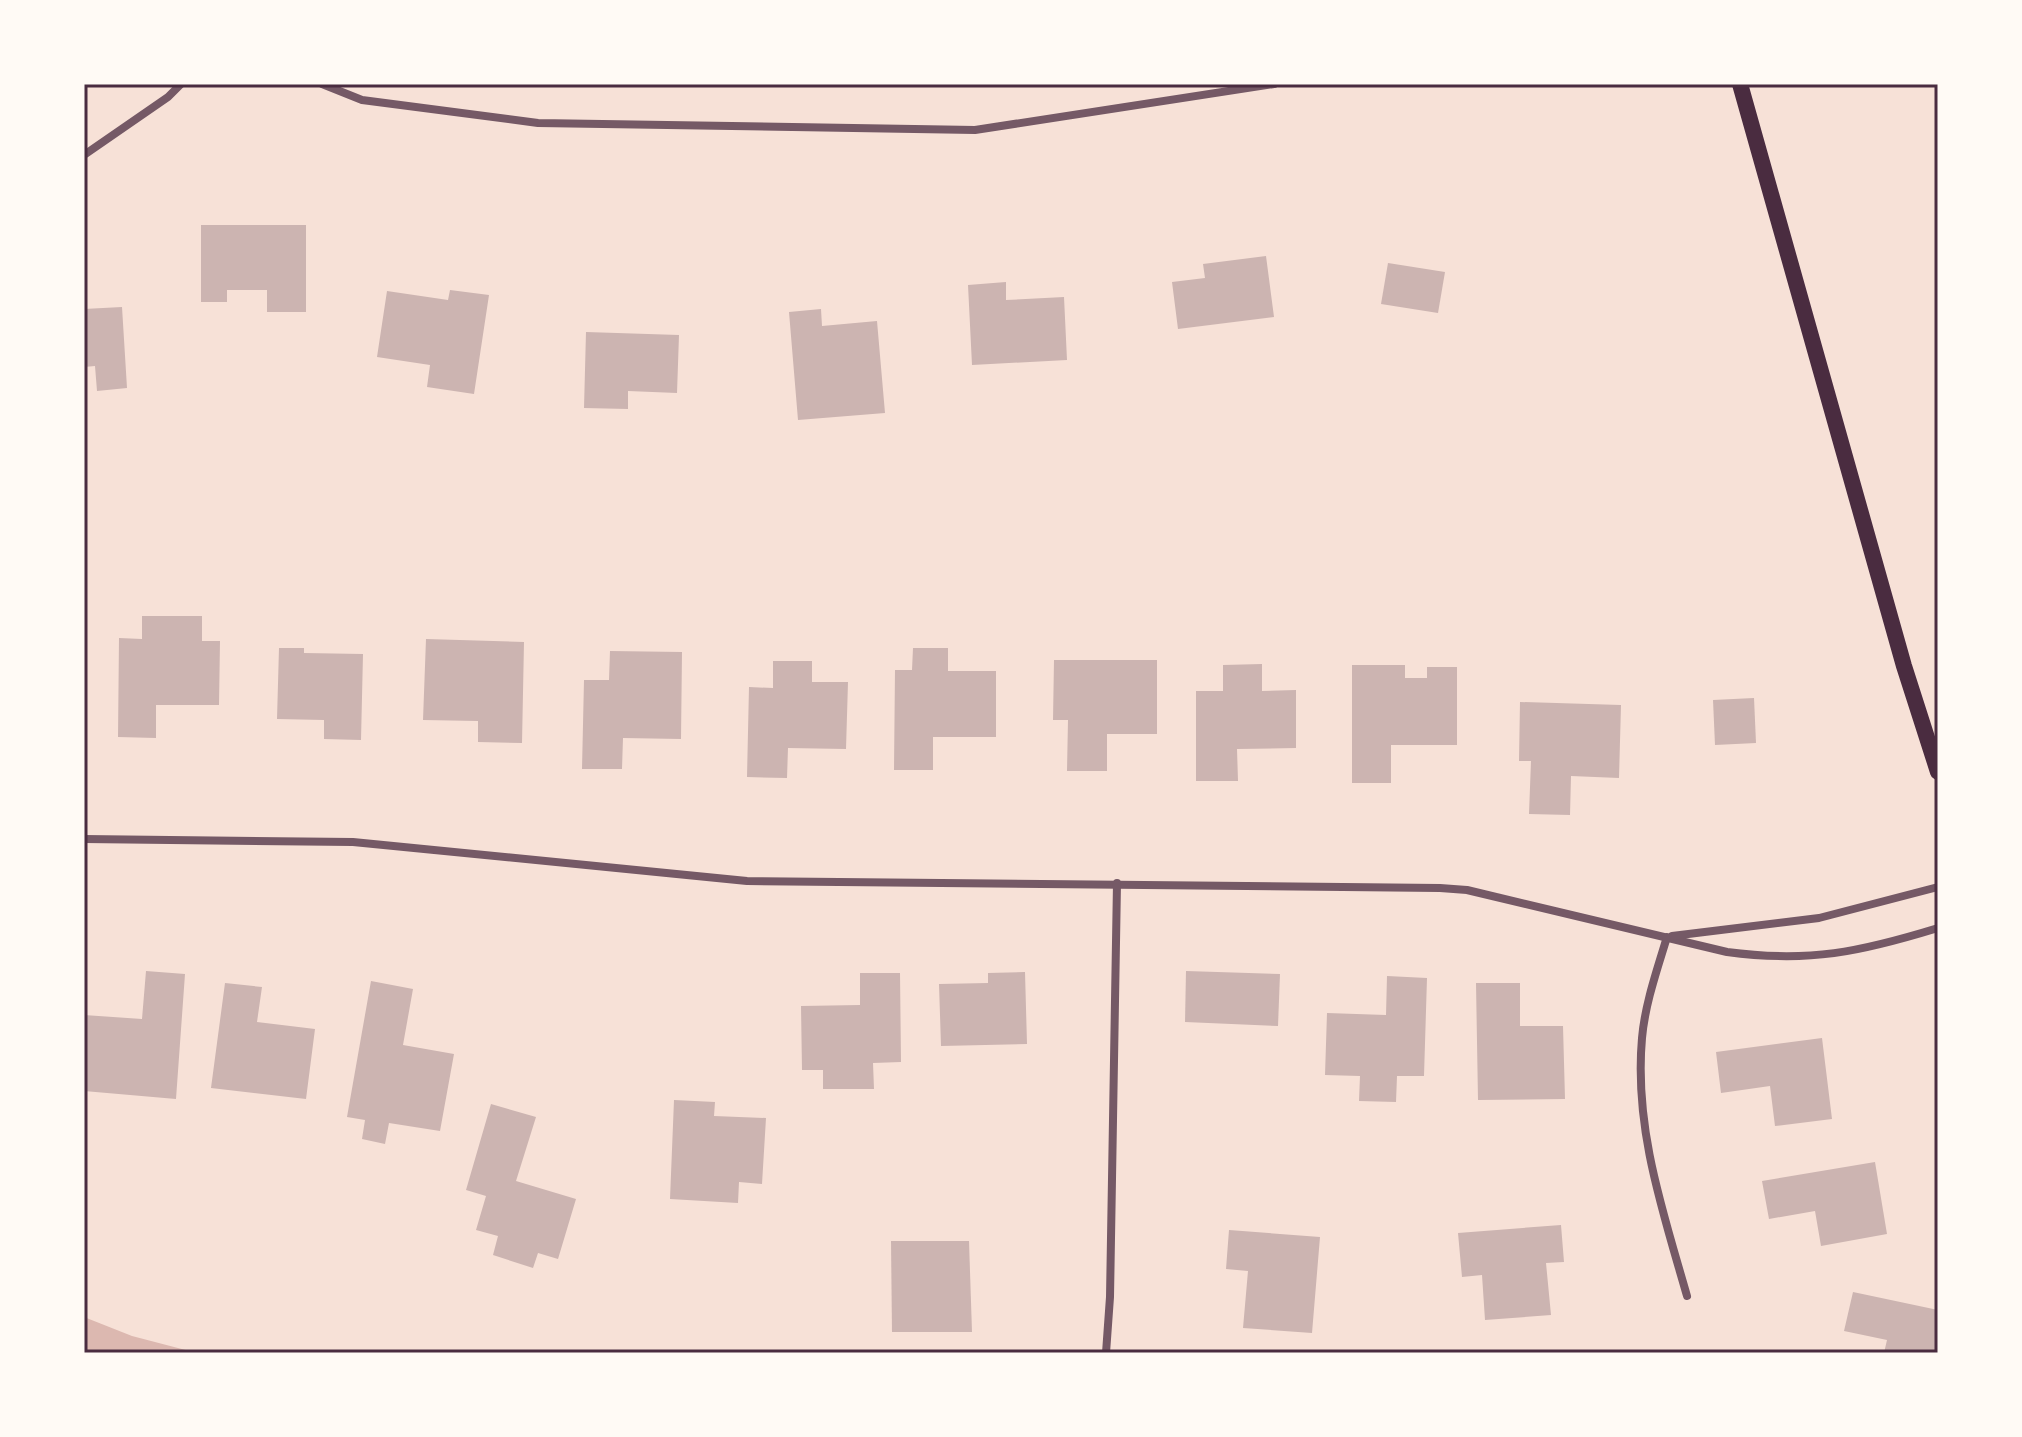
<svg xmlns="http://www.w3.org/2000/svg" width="2022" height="1437" viewBox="0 0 2022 1437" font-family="'IBM Plex Serif',serif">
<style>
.water{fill:#dcb8b0}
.building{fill:#ccb4b1}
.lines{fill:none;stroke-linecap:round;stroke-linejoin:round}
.minor{stroke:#755966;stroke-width:8}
.secondary{stroke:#4a2c40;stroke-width:16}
.neatline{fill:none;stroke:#4a2c40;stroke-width:3}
</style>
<rect width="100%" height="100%" fill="#f7e1d7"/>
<path class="water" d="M84,1317L132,1336L197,1353H84Z"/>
<g class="building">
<path d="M201,225H306V312H267V290H227V302H201Z"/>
<path d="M1266,256L1274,317L1178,329L1172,282L1205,278L1203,264Z"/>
<path d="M1388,263L1445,272L1438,313L1381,304Z"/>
<path d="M1006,282V300L1064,297L1067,360L972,365L968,285Z"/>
<path d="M450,290L489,295L474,394L427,387L430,365L377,357L387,291L448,300Z"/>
<path d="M122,307L127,388L97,391L95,366L84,367V309Z"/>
<path d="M821,309L822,326L877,321L885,413L798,420L789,312Z"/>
<path d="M586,332L679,335L677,393L628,391V409L584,408Z"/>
<path d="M142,616H202V641H220L219,705H156V738L118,737L119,638L142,639Z"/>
<path d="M426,639L524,642L522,743L478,742V721L423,720Z"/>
<path d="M279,648H304V653L363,654L361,740L324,739V720L277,719Z"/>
<path d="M913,648H948V671H996V737H933V770H894L895,670H912Z"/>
<path d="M610,651L682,652L681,739L623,738L622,769H582L584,680H609Z"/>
<path d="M1054,660H1157V734H1107V771H1067L1068,720H1053Z"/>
<path d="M773,661H812V682H848L846,749L788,748L787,778L747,777L749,687L773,688Z"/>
<path d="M1262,664V691L1296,690V748L1237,749L1238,781H1196V691H1223V665Z"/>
<path d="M1352,665H1405V678H1427V667H1457V745H1391V783H1352Z"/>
<path d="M1754,698L1756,743L1715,745L1713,700Z"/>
<path d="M1520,702L1621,705L1619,778L1571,776L1570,815L1529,814L1531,761H1519Z"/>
<path d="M146,971L185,974L176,1099L84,1091V1015L142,1019Z"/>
<path d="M1186,971L1280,974L1278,1026L1185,1022Z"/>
<path d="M1025,972L1027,1044L941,1046L939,984L988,983V973Z"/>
<path d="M860,973H900L901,1062L873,1063L874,1089H823V1070H802L801,1006L860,1005Z"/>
<path d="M1387,976L1427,978L1424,1076H1397L1396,1102L1359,1101L1360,1076L1325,1075L1327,1013L1386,1015Z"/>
<path d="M371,981L413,989L403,1045L454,1054L440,1131L389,1123L385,1144L362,1139L365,1120L347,1117Z"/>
<path d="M225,983L262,987L257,1022L315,1029L306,1099L211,1088Z"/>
<path d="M1476,983H1520V1026H1563L1565,1099L1478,1100Z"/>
<path d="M1822,1038L1832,1119L1775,1126L1770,1086L1721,1093L1716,1052Z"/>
<path d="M674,1100L715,1102L714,1116L766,1118L762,1184L739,1182L738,1203L670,1199Z"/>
<path d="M491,1104L536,1117L516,1181L576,1199L558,1259L538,1253L533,1268L493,1255L498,1236L476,1230L486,1196L466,1190Z"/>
<path d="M1875,1162L1887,1234L1821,1246L1815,1211L1769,1219L1762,1181Z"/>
<path d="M1561,1225L1564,1262L1546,1263L1551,1315L1485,1320L1482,1275L1462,1277L1458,1233Z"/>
<path d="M1229,1230L1320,1237L1312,1333L1243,1328L1248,1271L1226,1269Z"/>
<path d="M891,1241H969L972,1332H892Z"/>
<path d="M1853,1292L1938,1310V1353H1884L1887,1340L1844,1331Z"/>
</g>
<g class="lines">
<g class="minor">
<path d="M322,84L362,100L538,123L975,130L1274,84"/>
<path d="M84,155L168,97L181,84"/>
<path d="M84,839L353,842L747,881L1440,888L1467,890L1727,952C1809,963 1860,952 1938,928"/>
<path d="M1672,936L1819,918L1938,887"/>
<path d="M1667,937C1657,970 1645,1004 1642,1038C1634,1128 1663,1212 1687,1296"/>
<path d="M1106,1353L1110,1297L1117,883"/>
</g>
<path class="secondary" d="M1740,84L1904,666L1938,772"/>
</g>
<rect width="2022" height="1437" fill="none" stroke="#fffaf5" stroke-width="172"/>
<rect x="86" y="86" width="1850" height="1265" class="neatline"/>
</svg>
